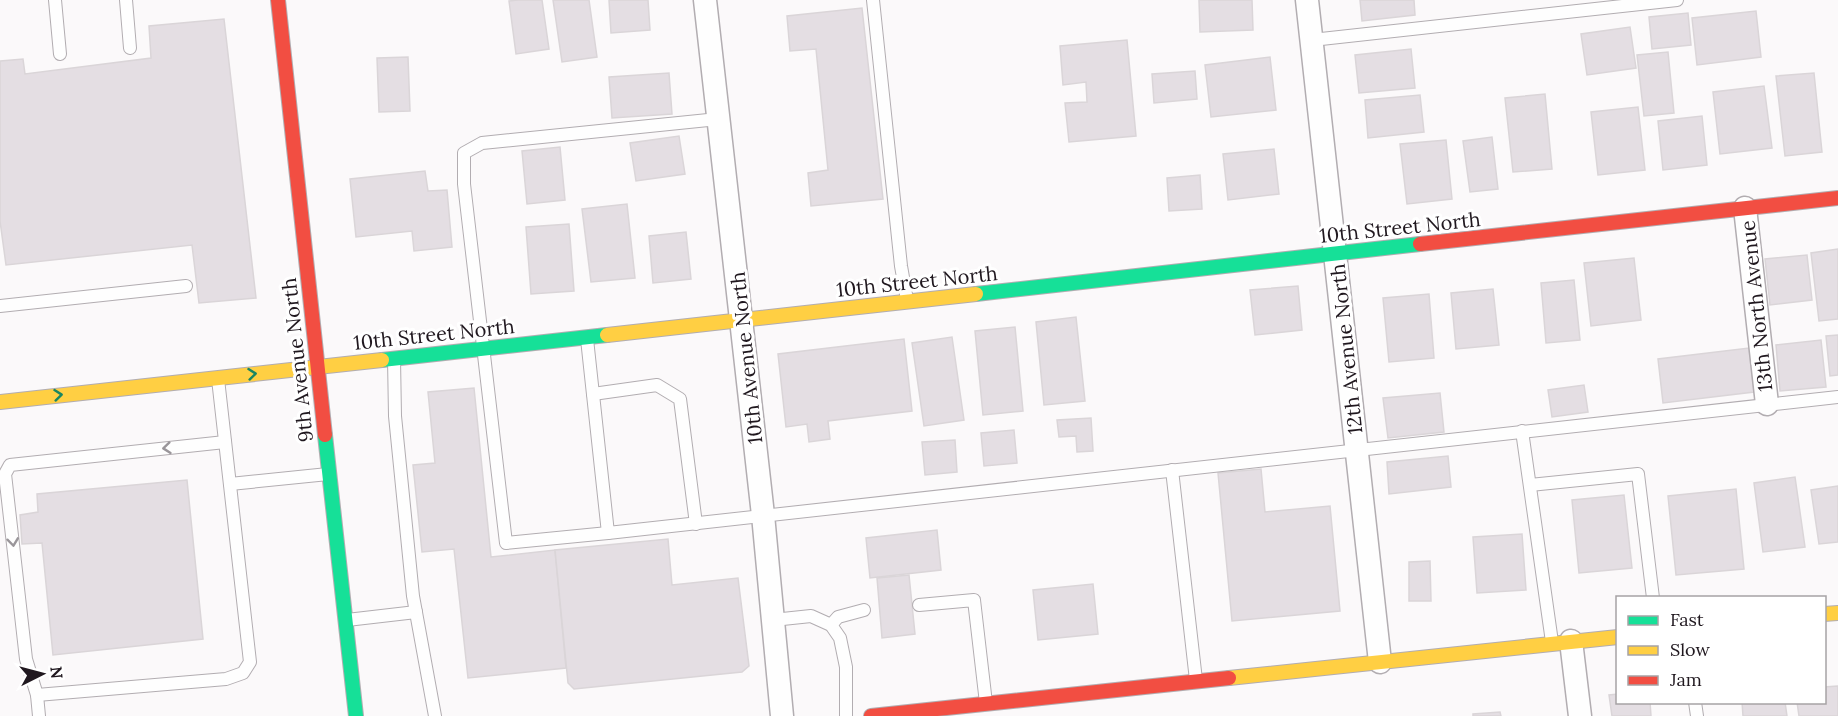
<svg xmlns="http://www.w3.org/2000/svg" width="1838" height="716" viewBox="0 0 1838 716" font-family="Lora,serif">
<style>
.building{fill:#e4dee3;stroke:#dad5d8;stroke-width:1.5}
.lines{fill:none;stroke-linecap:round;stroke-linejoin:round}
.lane-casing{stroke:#b2adb1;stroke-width:14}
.street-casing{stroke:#b2adb1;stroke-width:25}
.fast-casing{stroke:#b2adb1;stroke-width:16}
.slow-casing{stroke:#b2adb1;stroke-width:16}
.jam-casing{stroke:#b2adb1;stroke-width:16}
.lane{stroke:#fefefe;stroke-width:12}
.street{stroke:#fefefe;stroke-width:22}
.fast{stroke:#16e098;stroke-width:14}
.slow{stroke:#ffcf43;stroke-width:14}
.jam{stroke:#f24e42;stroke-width:14}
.oneway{stroke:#1a8662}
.oneway2{stroke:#9a969a}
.labels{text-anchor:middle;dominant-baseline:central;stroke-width:6;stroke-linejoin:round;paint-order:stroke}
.street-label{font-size:20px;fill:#20181f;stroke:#fff}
</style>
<rect width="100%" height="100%" fill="#fbf9fa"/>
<g class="building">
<path d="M518,0H542L549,49L516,54L509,1Z"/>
<path d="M553,0H589L597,57L562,62Z"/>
<path d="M609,0H648L650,30L611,33Z"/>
<path d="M1199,0H1252L1253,30L1200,32Z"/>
<path d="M1360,0H1414L1415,15L1362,21Z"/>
<path d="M862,8L883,199L811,206L808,173L828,170L816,49L790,51L787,16Z"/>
<path d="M1756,11L1761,57L1697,65L1692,18Z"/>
<path d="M1688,13L1691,45L1652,49L1649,17Z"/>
<path d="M224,19L256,298L199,303L192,245L6,265L0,221V61L23,59L25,74L151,58L149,26Z"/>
<path d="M1630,27L1636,68L1587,75L1581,34Z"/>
<path d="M1127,40L1136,136L1069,142L1065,103L1087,102L1086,82L1063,85L1060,46Z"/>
<path d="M1411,49L1415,88L1359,93L1355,55Z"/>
<path d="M1668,52L1674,113L1644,116L1637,55Z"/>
<path d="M408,57L410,111L379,112L377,58Z"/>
<path d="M1270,57L1276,110L1211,117L1205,65Z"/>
<path d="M1195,71L1197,99L1154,103L1152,74Z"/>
<path d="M669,73L672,114L612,118L609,77Z"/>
<path d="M1814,73L1822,152L1785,156L1776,76Z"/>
<path d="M1764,86L1772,148L1720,154L1713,92Z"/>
<path d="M1545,94L1552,169L1513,172L1505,98Z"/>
<path d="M1420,95L1424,132L1368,138L1365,100Z"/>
<path d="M1638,107L1645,170L1598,175L1591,112Z"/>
<path d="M1702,116L1707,165L1663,170L1658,121Z"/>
<path d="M679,136L685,174L636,181L630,143Z"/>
<path d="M1492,137L1498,189L1470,192L1463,141Z"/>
<path d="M1446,140L1452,199L1407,204L1400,144Z"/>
<path d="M560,147L565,200L527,204L522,151Z"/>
<path d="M1274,149L1279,194L1228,200L1223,154Z"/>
<path d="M425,171L428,191L447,190L452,247L414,251L412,231L356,237L350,179Z"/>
<path d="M1200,175L1202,209L1169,211L1167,178Z"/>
<path d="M627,204L635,278L591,282L582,209Z"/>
<path d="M569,224L574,291L531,294L526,227Z"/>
<path d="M686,232L691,279L653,283L649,236Z"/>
<path d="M1838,249V319L1819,321L1811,253Z"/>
<path d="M1807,255L1812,300L1770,305L1765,259Z"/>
<path d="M1634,258L1641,320L1591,326L1584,263Z"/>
<path d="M1574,280L1580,340L1546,343L1541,283Z"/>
<path d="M1298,286L1302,330L1255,335L1250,290Z"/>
<path d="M1493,289L1499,345L1456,349L1451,293Z"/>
<path d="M1429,294L1434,358L1389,362L1383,298Z"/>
<path d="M1076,317L1085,401L1044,405L1036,322Z"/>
<path d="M1015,327L1023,411L983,415L975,331Z"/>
<path d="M1838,335V375L1830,376L1826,336Z"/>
<path d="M952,337L964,420L924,426L912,343Z"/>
<path d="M904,339L912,411L828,421L830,439L809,442L807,424L786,427L778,354Z"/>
<path d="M1821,340L1826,387L1780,391L1776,345Z"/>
<path d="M1749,348L1754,392L1663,403L1658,359Z"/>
<path d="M1584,385L1588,412L1552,417L1548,390Z"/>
<path d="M474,388L491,557L555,550L566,668L468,678L454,549L422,552L413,465L435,463L428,392Z"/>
<path d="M1440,393L1444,432L1388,438L1383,398Z"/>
<path d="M1091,418L1093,451L1077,452L1076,436L1059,437L1057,420Z"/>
<path d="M1014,430L1017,463L984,466L981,433Z"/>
<path d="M955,440L957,472L925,475L922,442Z"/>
<path d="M1448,456L1451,487L1389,494L1387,462Z"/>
<path d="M1261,469L1265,512L1330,506L1340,611L1232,621L1218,473Z"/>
<path d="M1795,477L1805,547L1763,552L1754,483Z"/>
<path d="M187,480L203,639L53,655L42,543L22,544L20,515L38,512L37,494Z"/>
<path d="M1838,486V542L1819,544L1811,490Z"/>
<path d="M1736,489L1744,569L1676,575L1668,496Z"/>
<path d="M1624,495L1632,568L1579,573L1572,500Z"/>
<path d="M937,530L941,570L870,578L866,538Z"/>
<path d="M1522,534L1526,590L1477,593L1473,537Z"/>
<path d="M668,539L672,585L738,578L749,666L742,672L574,689L568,683L555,550Z"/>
<path d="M1430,561L1431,601H1409V562Z"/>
<path d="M909,575L915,634L882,638L877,578Z"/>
<path d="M1093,584L1098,634L1038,640L1033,590Z"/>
<path d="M1838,686V716H1799L1797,702H1824V687Z"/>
<path d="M1618,694V702H1650L1651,716H1612L1609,695Z"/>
<path d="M1742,702H1785L1787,716H1743Z"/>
<path d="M1500,712L1501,716H1473V714Z"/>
</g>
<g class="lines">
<g class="lane-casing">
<g id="lane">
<path d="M55,0L60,54"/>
<path d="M126,0L130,48"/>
<path d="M873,0L901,266L907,300"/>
<path d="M1312,40L1677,0"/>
<path d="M0,306L186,286"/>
<path d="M587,339L608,533L1838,397"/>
<path d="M394,359L395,416L413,596L435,716"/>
<path d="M593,394L657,385L680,399L696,524"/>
<path d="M1522,431L1552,642"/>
<path d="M1172,470L1196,680"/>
<path d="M230,484L328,474"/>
<path d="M1530,485L1638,474L1653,598"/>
<path d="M608,533L506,543L464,184V153L482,143L718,119"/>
<path d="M919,605L974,600L986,703"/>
<path d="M347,620L416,612"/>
<path d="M773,620L811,616L831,625L840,638L846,667V716"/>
<path d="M831,625L838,617L864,610"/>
<path d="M37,695L226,679L243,673L250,662L218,379"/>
<path d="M1695,702L1697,716"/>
<path d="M39,716L37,695L26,659L5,474L10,465L225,442"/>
</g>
</g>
<g class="street-casing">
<g id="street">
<path d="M705,0L763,515L782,716"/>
<path d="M1307,0L1380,662"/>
<path d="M1745,208L1767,404"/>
<path d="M1571,641L1580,716"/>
</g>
</g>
<g class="fast-casing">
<g id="fast">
<path d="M976,294L1420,244"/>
<path d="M382,360L607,335"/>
<path d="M325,435L356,716"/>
</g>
</g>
<g class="slow-casing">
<g id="slow">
<path d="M607,335L976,294"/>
<path d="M0,402L382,360"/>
<path d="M1824,614L1838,613"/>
<path d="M1229,678L1618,637"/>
</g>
</g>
<g class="jam-casing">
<g id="jam">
<path d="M278,0L325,435"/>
<path d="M1420,244L1838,198"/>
<path d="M871,716L1229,678"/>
</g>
</g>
<use href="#lane" class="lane"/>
<use href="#street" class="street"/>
<use href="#fast" class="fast"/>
<use href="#slow" class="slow"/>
<use href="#jam" class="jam"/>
</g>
<defs><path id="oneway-chevron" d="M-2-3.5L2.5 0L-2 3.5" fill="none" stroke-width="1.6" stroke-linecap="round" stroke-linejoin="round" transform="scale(1.5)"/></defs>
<g class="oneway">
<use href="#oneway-chevron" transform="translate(252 374) rotate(-6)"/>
<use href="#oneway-chevron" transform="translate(58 395) rotate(-6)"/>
</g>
<g class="oneway2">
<use href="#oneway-chevron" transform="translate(167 448) rotate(174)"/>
<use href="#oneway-chevron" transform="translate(13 542) rotate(83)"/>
</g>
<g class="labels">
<g class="street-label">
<text transform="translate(1400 227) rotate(-6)">10th Street North</text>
<text transform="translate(917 281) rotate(-6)">10th Street North</text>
<text transform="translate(1756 306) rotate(-96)">13th North Avenue</text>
<text transform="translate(434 334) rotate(-6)">10th Street North</text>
<text transform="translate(1346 349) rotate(-96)">12th Avenue North</text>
<text transform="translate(746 358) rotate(-96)">10th Avenue North</text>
<text transform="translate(297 360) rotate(-96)">9th Avenue North</text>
</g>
</g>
<rect x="1616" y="596" width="210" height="108" fill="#ffffff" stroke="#a6a3a5" stroke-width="1.5"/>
<rect x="1628" y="616" width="30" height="9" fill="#16e098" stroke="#a6a3a5" stroke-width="1.5"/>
<text x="1670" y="626" font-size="18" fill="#20181f">Fast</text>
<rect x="1628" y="646" width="30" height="9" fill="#ffcf43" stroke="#a6a3a5" stroke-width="1.5"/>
<text x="1670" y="656" font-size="18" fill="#20181f">Slow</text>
<rect x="1628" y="676" width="30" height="9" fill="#f24e42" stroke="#a6a3a5" stroke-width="1.5"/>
<text x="1670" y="686" font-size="18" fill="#20181f">Jam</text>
<g transform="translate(42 674) rotate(84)" stroke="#ffffff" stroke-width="4.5" paint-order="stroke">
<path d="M0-4.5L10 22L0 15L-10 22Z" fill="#20181f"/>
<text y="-9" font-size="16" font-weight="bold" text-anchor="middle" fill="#20181f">N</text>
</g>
</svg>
